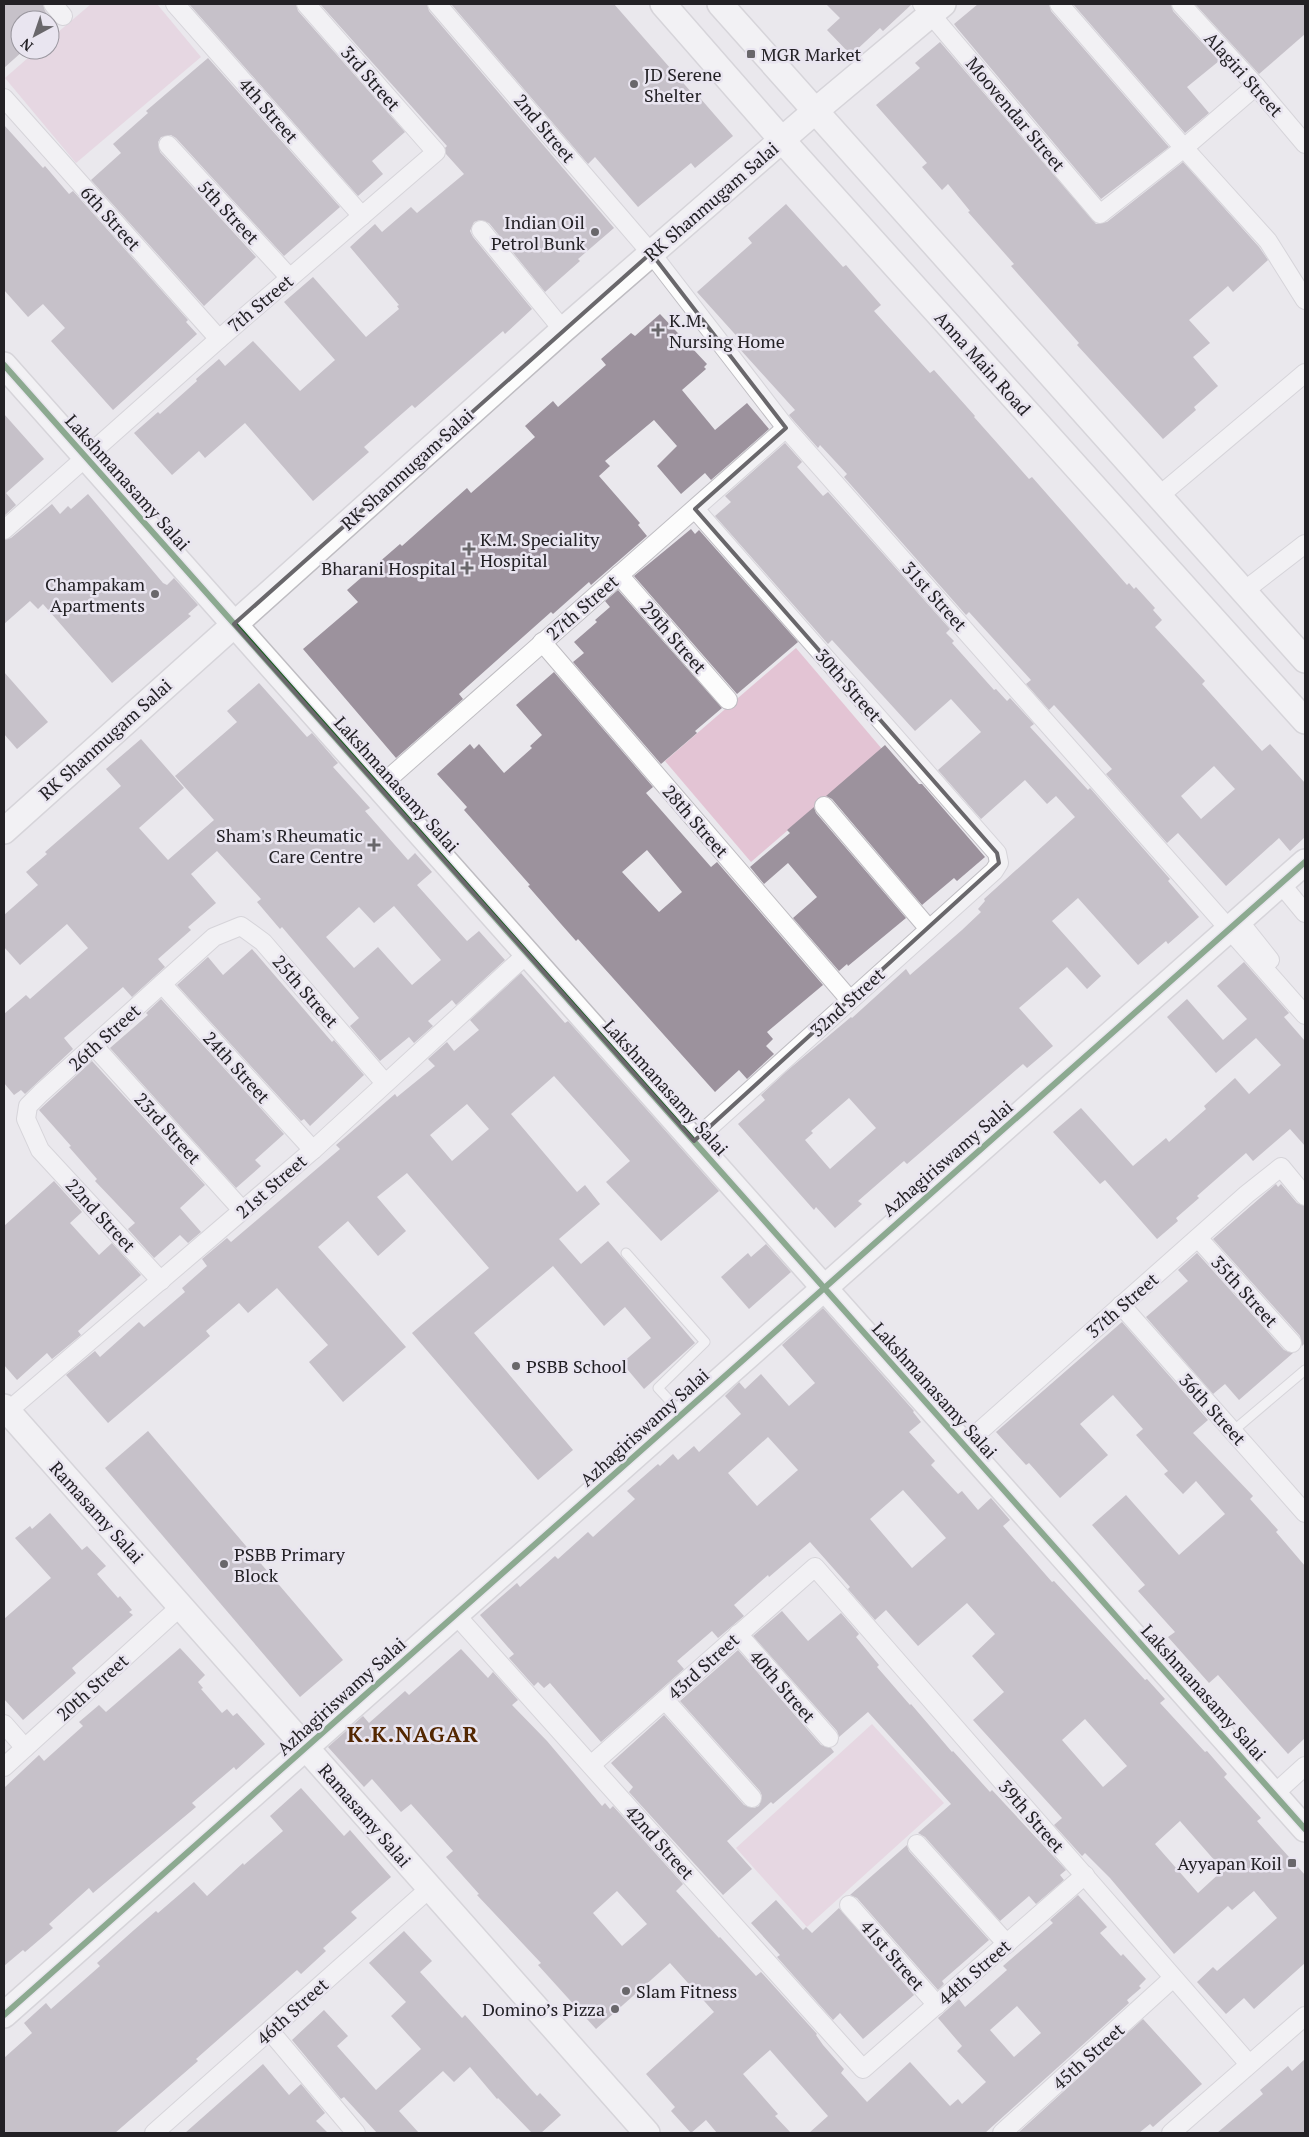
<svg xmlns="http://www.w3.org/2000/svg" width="1309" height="2137" viewBox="0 0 1309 2137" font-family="'PT Serif',serif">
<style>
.green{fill:#e3c4d4}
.building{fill:#9c929d;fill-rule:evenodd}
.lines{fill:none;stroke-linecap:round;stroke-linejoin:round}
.lane-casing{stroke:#bfbdc2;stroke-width:11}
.street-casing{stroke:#bfbdc2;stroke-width:20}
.secondary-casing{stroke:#bfbdc2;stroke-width:28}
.lane{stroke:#fcfcfc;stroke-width:9}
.street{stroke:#fcfcfc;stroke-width:18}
.secondary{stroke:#fcfcfc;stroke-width:25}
.cycleway-casing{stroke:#e9e5f0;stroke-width:9}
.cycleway{stroke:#1b5e20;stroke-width:6}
.marked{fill:none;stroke:#69676b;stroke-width:4;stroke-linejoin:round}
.poi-dot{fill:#69676b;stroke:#e9e5f0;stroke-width:2}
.labels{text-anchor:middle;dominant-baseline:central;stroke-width:5;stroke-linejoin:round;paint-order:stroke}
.poi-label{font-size:18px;fill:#232125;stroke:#e9e5f0;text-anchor:start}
.street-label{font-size:18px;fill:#232125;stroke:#e9e5f0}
.district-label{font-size:22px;font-weight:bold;letter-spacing:1px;fill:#532701;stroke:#e9e5f0}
</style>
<rect width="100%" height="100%" fill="#eae8ed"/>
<g class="green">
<path d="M91,4H157L201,57L76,163L5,78L37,50H50V39Z"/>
<path d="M796,648L882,749L751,862L665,761Z"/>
<path d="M872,1724L944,1803L807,1927L736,1848Z"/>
</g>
<g class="building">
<path d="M4,4H43L45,11L55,23L50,27V20H20V50H24L4,68Z"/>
<path d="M189,4H296L298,11L405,132L372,161L383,174L358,196Z"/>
<path d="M320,4H427L429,11L614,228L578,259L580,261L545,292L489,223L480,220L474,222L470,231L473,237L532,309L505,334L503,331L415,408L412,405L364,447L369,452L313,501L245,423L205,458L199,451L172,475L134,433L158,412L160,414L197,381L196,379L219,359L225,366L253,341L300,391L335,360L284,302L313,277L366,337L399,309L397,306L399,305L350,247L375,224L382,232L411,207L417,213L464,174L446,154L445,148L447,146Z"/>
<path d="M451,4H614L692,93L694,91L733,136L695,168L691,163L638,207L595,157L588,164Z"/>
<path d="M826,4H912L883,31L880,28L851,55L827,30L840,18Z"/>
<path d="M978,4H1049L1051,11L1169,147L1101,199L957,28L954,24Z"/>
<path d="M1073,4H1171L1173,11L1219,61L1187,87L1209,113L1185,133Z"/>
<path d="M1195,4H1305V34L1259,74Z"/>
<path d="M940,42L1096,224L1107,222L1183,162L1259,247L1268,260L1233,292L1228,286L1189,320L1210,343L1193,357L1218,386L1194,407L1196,410L1163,439L1077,345L1079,343L1011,266L1014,264L968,212L970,211L948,184L942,190L922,167L927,163L876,105L920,68L915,63Z"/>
<path d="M208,58L340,207L284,256L176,138L171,135L161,137L158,142L160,152L256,257L204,306L91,180L121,153L113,144L148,113L146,111Z"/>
<path d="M4,125L43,168L45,166L69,194L73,191L188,320L186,322L197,334L113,410L51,341L65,328L43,304L28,317L4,290Z"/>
<path d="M786,204L843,267L846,265L881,305L874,311L930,373L934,370L975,416L974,417L1029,479L1032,477L1127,585L1129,583L1134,589L1136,587L1155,608L1153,610L1162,620L1155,627L1205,681L1202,684L1262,751L1270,744L1305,783V837L1290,851L1279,838L1226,886L1178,833L1167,843L1106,774L1112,769L1054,705L1049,710L1026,684L1031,680L969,612L966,615L844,477L847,474L820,445L818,448L794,421L789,415L795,410L738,347L742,342L697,292L752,243L748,238ZM1214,766L1235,789L1201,819L1181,796Z"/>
<path d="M660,314L707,364L704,367L706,369L682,390L715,430L747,403L769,429L711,480L705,473L681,494L657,466L677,446L654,420L605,461L610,466L599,476L640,523L638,525L647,536L591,585L589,582L553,614L551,612L459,694L463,699L396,758L303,649L358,602L347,590L400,544L402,546L467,488L471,493L535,437L525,426L553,401L558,407L606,365L601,359L631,333L635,336Z"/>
<path d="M4,414L44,459L6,493L16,505L4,516Z"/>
<path d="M785,443L802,462L797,467L823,496L828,492L950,629L946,633L954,641L952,643L994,690L996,689L1007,701L1010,698L1034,724L1030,727L1088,790L1090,788L1170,879L1168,881L1199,917L1168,944L1166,941L1138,965L1078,898L1052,921L1101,976L1087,989L1067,967L1019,1008L1053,1046L1027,1068L1023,1064L907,1164L904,1161L858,1201L862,1204L835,1228L816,1207L814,1210L738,1124L765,1100L761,1095L788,1070L851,1017L852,1018L906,969L910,975L962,930L981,912L978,909L985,901L984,899L1075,817L1056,796L1047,804L1025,780L981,819L938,770L981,732L951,699L915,731L832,640L828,644L715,516L731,502L725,496ZM849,1098L876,1128L830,1169L805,1140L813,1133L811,1131Z"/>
<path d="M88,494L163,583L167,585L174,578L198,605L188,614L191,616L112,683L43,604L38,609L30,601L4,624V540L11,538L52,504L60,514L68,506L71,509Z"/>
<path d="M691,529L695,534L699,530L798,642L737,694L634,576Z"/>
<path d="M618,590L722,708L695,731L697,733L661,764L573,662L584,653L574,642L597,622L595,620L610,607L605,601Z"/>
<path d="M4,672L48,722L17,749L4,734Z"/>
<path d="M554,672L653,787L646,793L711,867L717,862L823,985L767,1032L773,1039L766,1046L774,1054L747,1079L739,1070L715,1092L578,939L576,941L561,924L528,886L530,885L464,810L467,807L437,774L470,744L474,749L479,744L504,773L532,748L530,746L542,735L516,705ZM647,850L682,892L659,912L622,872Z"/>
<path d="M259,683L307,737L312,733L338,763L333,767L370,808L365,811L408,860L415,853L432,872L417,885L467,941L479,931L505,960L456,1005L452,1000L428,1021L433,1026L414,1043L409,1037L380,1061L350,1026L359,1018L282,927L280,929L257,902L261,899L217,851L191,874L216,903L188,927L191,930L158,959L165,967L132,997L123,987L64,1038L73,1049L25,1094L21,1090L14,1095L4,1083V1014L26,995L30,999L88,948L67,924L20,965L4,947V915L38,885L26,872L47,854L45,852L121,786L106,769L141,739L184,788L139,828L168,860L214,820L175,776L237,722L227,711ZM394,906L441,960L412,985L378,947L354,968L326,937L359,907L374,923Z"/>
<path d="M885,745L919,784H922L985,857L957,881L954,878L922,905L832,799L826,796Z"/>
<path d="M814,807L816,813L906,918L848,966L847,964L839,971L793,918L817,897L788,863L764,884L750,867L790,833L787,830Z"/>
<path d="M252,949L332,1042L334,1040L364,1075L310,1126L304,1119L301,1121L177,985L208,957L223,975Z"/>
<path d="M1244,962L1289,1013L1284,1017L1305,1041V1146L1290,1129L1253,1161L1246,1153L1197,1196L1199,1198L1176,1218L1178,1221L1157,1239L1105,1180L1100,1184L1053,1132L1081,1108L1133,1166L1166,1138L1169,1142L1206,1109L1204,1106L1235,1078L1249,1094L1281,1065L1256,1038L1216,1073L1167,1017L1187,999L1223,1040L1247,1019L1217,986Z"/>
<path d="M521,973L565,1023L568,1021L719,1191L661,1241L606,1182L630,1161L554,1076L511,1114L577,1192L585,1185L600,1204L559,1239L581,1264L608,1241L695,1343L644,1389L622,1363L651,1338L625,1307L604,1326L553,1266L474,1333L573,1450L538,1480L412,1333L489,1268L407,1173L377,1197L406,1231L378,1256L348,1221L318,1247L406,1347L343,1402L309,1362L328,1345L277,1288L248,1313L239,1303L206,1331L210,1336L108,1423L66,1375L95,1351L100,1357L139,1322L144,1327L185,1292L182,1288L207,1266L202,1259L227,1238L231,1242L340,1149L336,1145L365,1120L395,1094L397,1097L435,1066L428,1059L447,1042L454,1051L479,1030L470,1020ZM467,1104L489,1129L452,1161L430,1135Z"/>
<path d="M161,999L284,1134L255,1160L261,1166L236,1188L110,1048L148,1015L146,1013Z"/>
<path d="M92,1061L205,1185L180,1208L201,1232L188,1243L180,1235L154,1258L128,1229L135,1223L95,1181L97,1179L69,1147L71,1146L39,1110Z"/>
<path d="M54,1181L82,1212L70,1223L99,1255L112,1243L141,1275L78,1331L81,1335L52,1359L47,1353L17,1380L4,1365V1226Z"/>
<path d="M1276,1184L1278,1187L1281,1184L1297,1203L1305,1206V1343L1302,1346L1300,1336L1213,1239Z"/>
<path d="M766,1244L791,1272L749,1309L721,1277L748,1253L751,1257Z"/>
<path d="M1197,1253L1284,1350L1293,1353L1239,1400L1225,1384L1213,1394L1146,1317L1188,1281L1178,1270Z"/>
<path d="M823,1308L914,1411L913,1412L921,1422L909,1432L935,1461L931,1465L958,1494L962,1491L978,1510L991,1498L1010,1520L1003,1526L1052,1582L1054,1581L1145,1680L1147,1679L1165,1699L1160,1703L1205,1752L1207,1751L1227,1774L1224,1777L1261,1818L1257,1821L1305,1875V1963L1254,2009L1244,1998L1226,2014L1197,1982L1213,1967L1217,1971L1277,1918L1254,1891L1232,1910L1228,1906L1174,1954L1110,1878L1085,1853L1082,1856L1054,1825L1062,1818L973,1720L1004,1692L972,1656L995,1634L967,1603L918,1646L886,1610L875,1620L848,1589L850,1587L810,1542L769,1577L768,1575L734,1605L744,1616L718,1638L712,1631L677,1661L684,1669L601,1742L550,1683L544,1688L538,1682L534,1686L509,1658L514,1654L480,1615L517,1583L520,1587L555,1556L558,1559L588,1532L593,1537L635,1499L627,1491L658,1464L660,1466L673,1454L678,1460L694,1446L699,1452L741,1414L725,1396L739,1382L745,1389L761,1374L789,1406L815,1383L782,1345ZM768,1437L798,1470L757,1506L728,1473ZM903,1490L946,1538L912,1568L870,1519ZM1085,1719L1127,1766L1103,1787L1062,1740ZM1180,1821L1223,1870L1198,1893L1155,1844Z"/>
<path d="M1122,1322L1208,1420L1193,1433L1253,1496L1250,1499L1278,1530L1276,1532L1305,1566V1738L1288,1754L1218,1675L1209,1683L1168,1637L1175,1632L1138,1591L1145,1585L1092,1525L1126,1495L1179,1555L1225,1514L1196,1481L1183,1494L1164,1474L1168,1471L1136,1435L1143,1429L1113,1395L1080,1424L1108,1455L1060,1498L1029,1463L1026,1465L996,1432Z"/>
<path d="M148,1431L343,1660L300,1697L105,1468Z"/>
<path d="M50,1513L82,1550L87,1546L106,1566L97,1574L118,1598L120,1596L132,1610L129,1612L133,1615L72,1668L76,1673L23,1720L4,1699V1619L51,1578L15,1538L30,1526L32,1529Z"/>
<path d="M782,1611L808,1641L841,1613L859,1634L856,1637L879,1665L877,1667L910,1705L911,1704L952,1752L953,1751L990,1792L992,1790L1066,1870L1060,1875L1064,1880L1036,1904L1029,1896L1000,1921L925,1837L918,1833L951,1804L868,1712L839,1737L837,1731L753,1636Z"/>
<path d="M180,1648L205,1675L198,1682L203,1688L201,1689L222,1713L227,1709L233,1716L237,1713L265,1744L236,1770L234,1767L192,1803L196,1807L93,1893L89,1888L49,1924L53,1928L25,1952L23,1950L4,1966V1788L39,1755L44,1761L83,1726L79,1722L99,1705L106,1712Z"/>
<path d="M461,1649L488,1678L493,1672L518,1700L512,1705L547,1741L602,1806L605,1803L610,1809L613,1806L683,1884L676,1891L719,1938L720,1937L756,1976L761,1972L817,2034L816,2035L823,2045L844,2069L841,2073L867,2102L910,2062L950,2106L958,2099L962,2104L986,2082L957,2051L962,2046L938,2018L959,1999L965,2007L1007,1970L1003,1966L1053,1923L1050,1920L1078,1895L1107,1927L1100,1933L1121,1956L1123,1954L1146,1979L1139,1986L1141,1988L1127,2000L1129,2003L985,2133H809L828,2116L770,2050L743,2074L778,2114L775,2116L791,2133H717L706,2120L691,2133L671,2111L675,2107L646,2074L714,2012L670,1963L596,2029L538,1965L541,1963L477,1895L479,1894L446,1857L453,1851L411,1804L401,1812L372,1779L364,1787L328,1747L363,1716L369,1723L405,1691L409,1695ZM617,1891L647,1924L622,1946L593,1913ZM1017,2006L1041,2033L1014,2057L990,2030Z"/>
<path d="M738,1650L821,1745L831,1748L834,1752L773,1804L771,1802L727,1841L752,1869L723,1895L629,1792L633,1787L611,1763L664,1715L744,1805L754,1808L759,1806L762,1796L760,1791L680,1701Z"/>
<path d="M301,1788L344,1836L350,1830L391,1877L351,1912L357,1918L323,1948L326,1951L301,1974L297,1970L196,2059L198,2061L115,2133H4V2058L32,2033L24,2023L46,2003L51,2009L100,1966L97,1963L134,1930L156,1911L158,1913L194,1882L207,1896L243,1863L244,1865L283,1831L270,1816Z"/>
<path d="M907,1845L909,1851L989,1940L942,1981L944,1984L938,1990L857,1898L850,1895Z"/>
<path d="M776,1900L803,1930L806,1927L812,1933L839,1908L914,1995L863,2039L840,2013L833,2020L777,1957L780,1955L751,1923Z"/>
<path d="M404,1931L432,1961L420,1972L462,2018L465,2015L537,2096L540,2093L561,2115L541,2133H532L498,2098L497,2099L470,2067L454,2082L443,2071L399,2111L419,2133H377L344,2097L341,2099L292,2040L324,2010L348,2036L337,2046L376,2090L421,2049L391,2016L406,2002L369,1963Z"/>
<path d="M1143,2019L1202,2084L1153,2127L1150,2124L1139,2133H1018Z"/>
<path d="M1305,2059V2133H1217L1263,2094L1260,2090L1288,2066L1292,2071Z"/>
<path d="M263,2064L289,2095L301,2084L325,2113L316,2121L328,2133H185Z"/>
</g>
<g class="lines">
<g class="lane-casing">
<g id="lane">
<path d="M626,1253L705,1342L658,1388L682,1414"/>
<path d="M1233,1431L1305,1370"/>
</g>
</g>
<g class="street-casing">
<g id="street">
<path d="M53,4L63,16"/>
<path d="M175,4L362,216"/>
<path d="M437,4L651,253L786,428L1305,1015"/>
<path d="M922,4L1100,214L1184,148L1256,86"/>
<path d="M1059,4L1184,148L1268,241L1305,300"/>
<path d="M1181,4L1256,86L1305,144"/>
<path d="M4,98L219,339"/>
<path d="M168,145L290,278"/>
<path d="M481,230L563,330"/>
<path d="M1159,496L1305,373"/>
<path d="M4,530L219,339L436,152L306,4"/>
<path d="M619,575L728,700"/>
<path d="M1244,591L1305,544"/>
<path d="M542,642L850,1000"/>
<path d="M379,787L786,428"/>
<path d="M824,806L929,929"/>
<path d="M1281,884L1305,913"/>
<path d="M1239,921L1270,960"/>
<path d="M162,984L313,1150"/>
<path d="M94,1046L242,1210"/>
<path d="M694,1141L994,871L999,863L997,853L695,509"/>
<path d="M1198,1238L1292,1343"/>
<path d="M161,1281L40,1150L26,1119L28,1106L41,1093L214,937L241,926L263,942L385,1083"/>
<path d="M1121,1305L1305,1513"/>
<path d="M8,1411L313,1150L527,954"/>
<path d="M964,1445L1247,1194L1281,1167L1305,1196"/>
<path d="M456,1615L863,2069L1085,1875"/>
<path d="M738,1634L829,1738"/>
<path d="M665,1700L752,1798"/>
<path d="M4,1724L25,1748"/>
<path d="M591,1765L815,1567L1249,2064"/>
<path d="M4,1767L181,1606"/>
<path d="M1274,1794L1305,1766"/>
<path d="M917,1844L1007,1944"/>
<path d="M849,1905L937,2005"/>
<path d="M270,2031L356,2133"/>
<path d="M154,2133L430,1888"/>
<path d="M1002,2133L1173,1978"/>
<path d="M1171,2133L1305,2016"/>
</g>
</g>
<g class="secondary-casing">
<g id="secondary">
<path d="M663,4L782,140L1305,721"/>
<path d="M720,4L1305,660"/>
<path d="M4,365L1305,1829"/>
<path d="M4,831L563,330L814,112L943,4"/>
<path d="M4,1407L647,2133"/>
<path d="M4,2015L1305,862"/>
</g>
</g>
<use href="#lane" class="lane"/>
<use href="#street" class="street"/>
<use href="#secondary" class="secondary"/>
<g class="cycleway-casing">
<g id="cycleway">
<path d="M4,365L1305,1829"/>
<path d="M4,2015L1305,862"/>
</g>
</g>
<use href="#cycleway" class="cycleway"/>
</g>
<path d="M0 0H1309V2137H0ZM651,253L786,428L695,509L997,853L999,863L694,1141L234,624Z" fill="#eae8ed" fill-opacity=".55" fill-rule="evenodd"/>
<path class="marked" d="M651,253L786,428L695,509L997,853L999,863L694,1141L234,624Z"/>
<g class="poi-dot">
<rect x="746" y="49" width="10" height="10" rx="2.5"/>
<circle cx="634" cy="84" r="5"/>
<circle cx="595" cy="232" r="5"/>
<path d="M655.5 322.5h5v5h5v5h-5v5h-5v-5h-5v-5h5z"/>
<path d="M466.5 541.5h5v5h5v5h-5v5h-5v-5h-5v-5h5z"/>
<path d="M464.5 560.5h5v5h5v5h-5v5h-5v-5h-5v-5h5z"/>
<circle cx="155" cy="594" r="5"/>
<path d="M371.5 837.5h5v5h5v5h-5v5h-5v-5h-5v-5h5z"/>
<circle cx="516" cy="1366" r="5"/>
<circle cx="224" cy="1564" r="5"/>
<rect x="1287" y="1858" width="10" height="10" rx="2.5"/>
<circle cx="626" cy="1991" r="5"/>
<circle cx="615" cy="2009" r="5"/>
</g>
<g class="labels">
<g class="poi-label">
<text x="761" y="54">MGR Market</text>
<text x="644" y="74">JD Serene<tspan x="644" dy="21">Shelter</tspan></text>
<text x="585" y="222" text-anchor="end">Indian Oil<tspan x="585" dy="21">Petrol Bunk</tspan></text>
<text x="669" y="320">K.M.<tspan x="669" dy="21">Nursing Home</tspan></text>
<text x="480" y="539">K.M. Speciality<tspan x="480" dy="21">Hospital</tspan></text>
<text x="456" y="568" text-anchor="end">Bharani Hospital</text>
<text x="145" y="584" text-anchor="end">Champakam<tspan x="145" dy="21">Apartments</tspan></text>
<text x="363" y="835" text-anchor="end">Sham's Rheumatic<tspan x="363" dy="21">Care Centre</tspan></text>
<text x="526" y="1366">PSBB School</text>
<text x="234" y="1554">PSBB Primary<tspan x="234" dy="21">Block</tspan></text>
<text x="1282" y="1863" text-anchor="end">Ayyapan Koil</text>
<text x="636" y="1991">Slam Fitness</text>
<text x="605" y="2009" text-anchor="end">Domino’s Pizza</text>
</g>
<g class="street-label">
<text transform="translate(1244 74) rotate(48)">Alagiri Street</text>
<text transform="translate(371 78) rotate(49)">3rd Street</text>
<text transform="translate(269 110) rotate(49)">4th Street</text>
<text transform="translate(1016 114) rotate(50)">Moovendar Street</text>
<text transform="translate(545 128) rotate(50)">2nd Street</text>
<text transform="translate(711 201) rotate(-41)">RK Shanmugam Salai</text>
<text transform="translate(229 212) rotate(47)">5th Street</text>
<text transform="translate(111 218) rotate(48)">6th Street</text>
<text transform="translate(260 303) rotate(-40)">7th Street</text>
<text transform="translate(983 363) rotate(48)">Anna Main Road</text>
<text transform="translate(407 469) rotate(-42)">RK Shanmugam Salai</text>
<text transform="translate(128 482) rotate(48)">Lakshmanasamy Salai</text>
<text transform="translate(935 596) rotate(48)">31st Street</text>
<text transform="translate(582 607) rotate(-41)">27th Street</text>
<text transform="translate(674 637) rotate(49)">29th Street</text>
<text transform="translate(849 685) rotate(49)">30th Street</text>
<text transform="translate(105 739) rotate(-42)">RK Shanmugam Salai</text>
<text transform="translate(397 784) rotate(48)">Lakshmanasamy Salai</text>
<text transform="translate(696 821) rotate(49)">28th Street</text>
<text transform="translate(306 991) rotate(49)">25th Street</text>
<text transform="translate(847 1002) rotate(-42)">32nd Street</text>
<text transform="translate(104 1037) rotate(-42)">26th Street</text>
<text transform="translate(237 1067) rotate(48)">24th Street</text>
<text transform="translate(666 1087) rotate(48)">Lakshmanasamy Salai</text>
<text transform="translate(168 1128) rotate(48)">23rd Street</text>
<text transform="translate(947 1158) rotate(-41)">Azhagiriswamy Salai</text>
<text transform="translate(271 1186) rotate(-41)">21st Street</text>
<text transform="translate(101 1215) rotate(47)">22nd Street</text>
<text transform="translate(1245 1291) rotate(48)">35th Street</text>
<text transform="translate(1122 1305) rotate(-41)">37th Street</text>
<text transform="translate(935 1390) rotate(48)">Lakshmanasamy Salai</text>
<text transform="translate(1213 1409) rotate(48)">36th Street</text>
<text transform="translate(644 1427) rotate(-42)">Azhagiriswamy Salai</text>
<text transform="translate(97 1512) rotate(48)">Ramasamy Salai</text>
<text transform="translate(703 1666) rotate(-42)">43rd Street</text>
<text transform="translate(783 1686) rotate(49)">40th Street</text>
<text transform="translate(92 1687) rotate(-42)">20th Street</text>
<text transform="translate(1204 1692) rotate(48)">Lakshmanasamy Salai</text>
<text transform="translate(341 1696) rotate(-42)">Azhagiriswamy Salai</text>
<text transform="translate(365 1815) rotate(49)">Ramasamy Salai</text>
<text transform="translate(1032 1816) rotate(49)">39th Street</text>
<text transform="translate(660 1842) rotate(48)">42nd Street</text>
<text transform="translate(893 1955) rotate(49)">41st Street</text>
<text transform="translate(974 1972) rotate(-41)">44th Street</text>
<text transform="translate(292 2011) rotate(-42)">46th Street</text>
<text transform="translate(1088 2056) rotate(-42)">45th Street</text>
</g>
<g class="district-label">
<text x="413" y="1733">K.K.NAGAR</text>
</g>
</g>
<rect width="1309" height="2137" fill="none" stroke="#232125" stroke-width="10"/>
<g transform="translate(35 35) rotate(220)"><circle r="24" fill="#e9e5f0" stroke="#9a979f"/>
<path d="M0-4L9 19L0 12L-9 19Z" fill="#69676b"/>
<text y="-8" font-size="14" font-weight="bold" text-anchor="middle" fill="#232125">N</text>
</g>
</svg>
